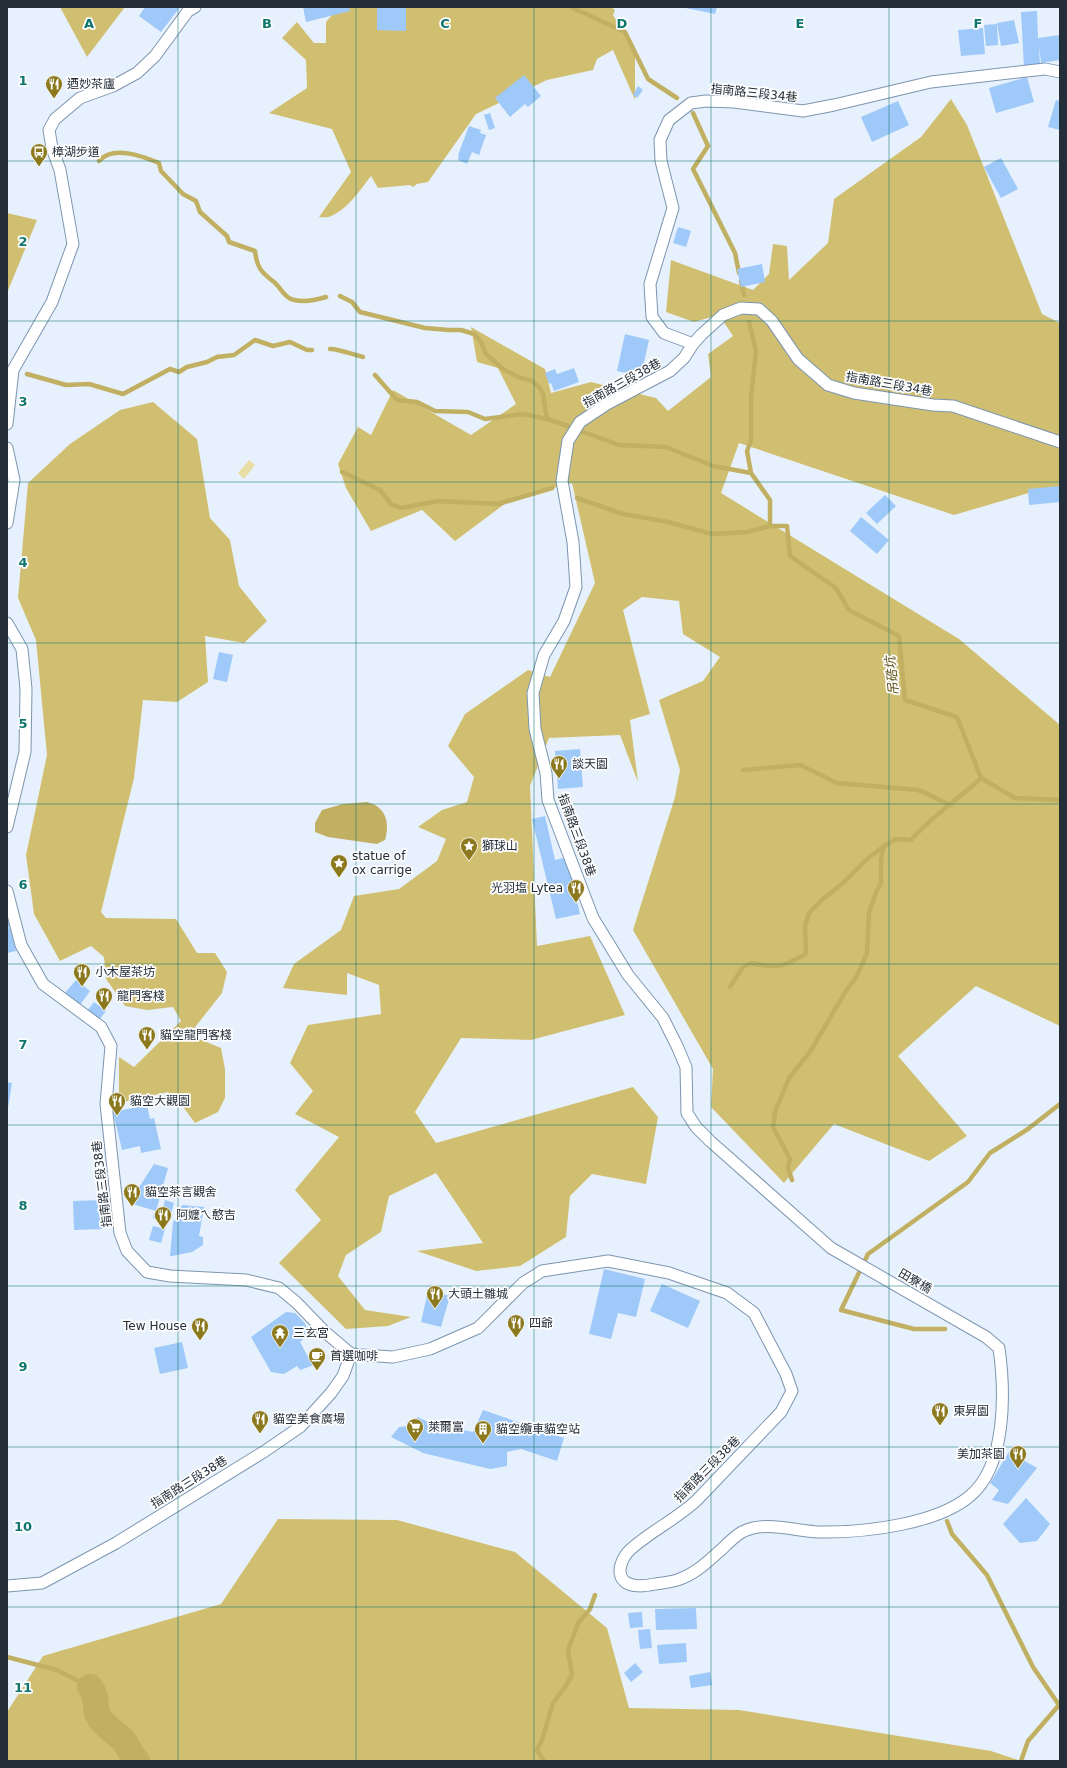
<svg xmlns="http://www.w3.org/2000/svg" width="1067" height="1768" viewBox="0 0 1067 1768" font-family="'DejaVu Sans','Noto Sans TC',sans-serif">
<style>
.green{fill:#e9dca4}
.forest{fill:#d1bf71}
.water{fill:#c1af62}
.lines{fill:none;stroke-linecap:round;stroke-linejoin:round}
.stream{stroke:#c1af62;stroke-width:4.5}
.river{stroke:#c1af62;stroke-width:26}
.building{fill:#9ec9f8}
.street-casing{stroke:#7d95b0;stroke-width:13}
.street{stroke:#fff;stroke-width:11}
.grid{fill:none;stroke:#0f766e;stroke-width:1;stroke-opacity:0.55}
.labels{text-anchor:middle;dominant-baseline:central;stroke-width:3.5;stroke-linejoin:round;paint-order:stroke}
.poi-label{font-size:12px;fill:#242e39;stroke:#fdfdfd;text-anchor:start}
.street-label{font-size:12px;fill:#242e39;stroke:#fdfdfd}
.water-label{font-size:13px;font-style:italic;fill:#605319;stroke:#fdfdfd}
.grid-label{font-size:13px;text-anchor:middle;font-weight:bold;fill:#0f766e;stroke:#fdfdfd;stroke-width:3.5;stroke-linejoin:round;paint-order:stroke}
</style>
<rect width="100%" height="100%" fill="#e7f1fd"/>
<path class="green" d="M249,460L255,465L244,479L238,473Z"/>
<g class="forest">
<path d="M60,7H125L87,57Z"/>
<path d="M339,7H611L615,10L613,15L635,52V100L613,50L597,59L593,70L547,80L476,114L428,182L417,184L413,187L410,185L378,188L371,176C360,190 348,209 331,216C328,218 323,217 319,217L351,172L332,129L269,113L307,88L306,60L282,38L297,22L314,43H326V22Z"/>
<path d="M951,99L967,125L1042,314L1060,323V492L1039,490L954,515L739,443L721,493L959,639L1060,725V1026L976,986L898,1056L967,1136L929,1161L834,1124L784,1183L711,1107L713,1069L633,930L675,797L680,770L659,700L703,681L720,657L683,634L679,601L642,597L623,610L650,714L630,720L638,782L620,735L549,738L530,786L537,946L590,936L625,1015L531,1040L461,1038L415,1112L436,1143L633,1087L658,1117L646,1184L592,1174L570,1196L566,1237L520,1266L476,1271L417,1251L483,1243L436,1173L389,1196L381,1232L346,1255L338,1276L365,1310L411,1317L388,1326L346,1329L279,1263L321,1220L295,1190L339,1137L295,1114L313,1091L290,1063L308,1025L381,1014L379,985L347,973V995L283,988L294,964L341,930L354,896L399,889L437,861L446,839L418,827L442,810L467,802L474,777L448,746L465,714L528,670L550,677L595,583L572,483L510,500L455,541L422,510L371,531L346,488L338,464L358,427L371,435L393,390L471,435L516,404L498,368L477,362L471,327L545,369L551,393L591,382L656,398L668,411L711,377L708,354L733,336L719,315L694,322L666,312L671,260L753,290L769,274L773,244L787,246L789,280L828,243L834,199L921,137Z"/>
<path d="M7,213L37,220L7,293Z"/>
<path d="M153,402L197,439L210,518L230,540L239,586L267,621L244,643L205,636L208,682L177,702L143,700L134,778L101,912L106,918L176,919L197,953H215L227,972L222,993L192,1031L199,1039L221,1048L225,1069V1098L218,1112L195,1123L181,1104L168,1092L119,1103V1057L134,1067L181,1021L173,1007L147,1010L125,1006L106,979L104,957L91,946L60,961L34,914L26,855L47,755L36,640L18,598L28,483L70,444L120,410Z"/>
<path d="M278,1519L397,1520L515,1552L607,1628L629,1708L739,1710L991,1751L1021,1761H7V1712L43,1656L221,1604Z"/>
</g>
<path class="water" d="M367,802C386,807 390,822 385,840L377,844L328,837L315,832V823L322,810L343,804Z"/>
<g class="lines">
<g class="stream">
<path d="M571,7L625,32L648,79L677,98"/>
<path d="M693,113L708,146L693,169L735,253L739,273"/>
<path d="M99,161C113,145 142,156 159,163L161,171L183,194L196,201L200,212L227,236L229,242L255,251C257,268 261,272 274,282C279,286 283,294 289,298C300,304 316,300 326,297"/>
<path d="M741,281L744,295"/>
<path d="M340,296L352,302L360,312L425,328L449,330H461L474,334L481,342L486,354L503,369L518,377L532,381L539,387L543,394L547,419"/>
<path d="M749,322L756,351L751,397V441L747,451L751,473L770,500V526H787L790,556L836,588L849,610L899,636L905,700L957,717L981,778L1015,798L1060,800"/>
<path d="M330,349C336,348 354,355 363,357"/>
<path d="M27,374L66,385L89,384L123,394L170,369L179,372L187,367L207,362L217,357L234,355L255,340L273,346L290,342L307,350H312"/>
<path d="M375,375L397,400L417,402L435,411L468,412L485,419L523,414L547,419L568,426"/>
<path d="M581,431L619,445L666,447L713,466L751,473"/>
<path d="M342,472L380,490L391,504L401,508L439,501L498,504L552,488"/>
<path d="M577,498L623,514L668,522L712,534L747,532L770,526"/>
<path d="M743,770L800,765L837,783L918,790C930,794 939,801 951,805"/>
<path d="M730,987L743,967L751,963C778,969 782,967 806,954L805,926L809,913L823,899L843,883L867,859L884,846L896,839L911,840C932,816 958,800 981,778"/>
<path d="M792,1180L788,1168L790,1159L773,1127L775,1112L789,1078L810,1052L844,994L857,976L867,953L869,912L877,890L881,884V858L884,846"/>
<path d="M945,1329H914L841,1310L868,1254L968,1182L990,1153L1028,1129L1060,1104"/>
<path d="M947,1521L952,1534L987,1575L1033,1667L1059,1705L1028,1741L1021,1761"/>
<path d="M7,1657L57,1670L90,1687"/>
<path d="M544,1761L537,1750L542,1740L553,1703L565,1687L572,1675L568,1650L578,1623L590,1609L595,1595"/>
</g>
<path class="river" d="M90,1687C98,1697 94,1702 97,1713C101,1724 115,1732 123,1740C129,1747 130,1755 137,1761"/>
</g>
<g class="building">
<path d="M145,7H180L161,32L139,16Z"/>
<path d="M303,7H349L350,11L306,22Z"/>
<path d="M377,7H406V31L377,30Z"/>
<path d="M681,7H717L715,14Z"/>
<path d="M1037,11L1038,38L1060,35V60L1041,63L1039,45L1040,66L1024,67L1021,12Z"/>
<path d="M1014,20L1019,43L1001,46L997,23Z"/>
<path d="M997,24L998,45L986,46L984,25Z"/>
<path d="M983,28L985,54L961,56L958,30Z"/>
<path d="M524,75L541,96L528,107L525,104L510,117L495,98Z"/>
<path d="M1027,77L1034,102L996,113L989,88Z"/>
<path d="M638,86L643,90L637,98L633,95Z"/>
<path d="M1056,100L1060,101V130L1048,127Z"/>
<path d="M898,101L909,125L872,142L861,117Z"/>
<path d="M490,113L495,128L489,130L484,115Z"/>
<path d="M469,126L481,130L480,133L486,135L479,155L472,152L467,164L458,160L459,155H458Z"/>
<path d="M1001,158L1018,189L1001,198L984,167Z"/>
<path d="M678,227L691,231L686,247L673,243Z"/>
<path d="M762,264L765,282L741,287L737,269Z"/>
<path d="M625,334L649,340L641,376L617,371Z"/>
<path d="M574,368L579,382L554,391L551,383L549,384L545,373L555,369L557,374Z"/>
<path d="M1060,486V502L1029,505L1028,489Z"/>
<path d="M885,495L896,506L877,524L866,513Z"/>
<path d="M861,517L889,540L877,554L850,531Z"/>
<path d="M219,652L233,655L227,682L213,679Z"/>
<path d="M580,749L583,787L558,789L555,751Z"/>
<path d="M545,816L555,860L567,857L580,914L556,919L532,819Z"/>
<path d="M7,915L10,927L7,928Z"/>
<path d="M10,928L16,951L7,953V929Z"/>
<path d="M76,980L90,991L80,1005L65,993Z"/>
<path d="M94,1002L106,1011L99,1020L87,1011Z"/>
<path d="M7,1082L12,1083L8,1108H7Z"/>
<path d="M147,1105L150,1119L154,1118L161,1149L141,1153L140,1146L122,1150L113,1112Z"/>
<path d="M154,1164L168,1168L156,1211L129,1203Z"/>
<path d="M104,1200V1229L74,1230L73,1201Z"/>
<path d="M165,1200L174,1203L169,1222L167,1221L166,1225L161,1224L162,1220L153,1218L154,1213L161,1215Z"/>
<path d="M182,1205L204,1207L199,1236L203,1237V1245L192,1252L172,1256H170L173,1222L179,1214Z"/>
<path d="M153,1226L165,1229L161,1243L149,1240Z"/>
<path d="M604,1269L645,1279L636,1317L618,1313L611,1339L589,1334Z"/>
<path d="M662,1284L700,1301L688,1328L650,1311Z"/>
<path d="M428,1291L450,1296L441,1327L421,1322Z"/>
<path d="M286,1312L295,1313L304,1322L310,1333L300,1342L308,1357L310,1355L314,1365L300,1370L297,1366L284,1374L271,1372L251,1337Z"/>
<path d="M182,1342L188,1368L160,1374L154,1348Z"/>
<path d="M483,1410L564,1438L557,1461L521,1449L507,1452V1466L490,1469L423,1453L391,1437L399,1427L410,1426L418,1417L430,1423L473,1432Z"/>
<path d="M1010,1450L1019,1451L1026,1456L1023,1460L1037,1468L1008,1504L992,1500L999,1490L990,1483Z"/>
<path d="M1026,1498L1050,1524L1037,1541L1020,1543L1003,1524Z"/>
<path d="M696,1608L697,1629L656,1630L655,1609Z"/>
<path d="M642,1612L643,1627L630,1628L628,1613Z"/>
<path d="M650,1629L652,1648L640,1649L638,1630Z"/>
<path d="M686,1643L687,1662L659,1664L657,1645Z"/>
<path d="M635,1663L643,1672L631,1682L624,1673Z"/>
<path d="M710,1672L712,1685L691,1688L689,1676Z"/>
</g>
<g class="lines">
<g class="street-casing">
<g id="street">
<path d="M693,344L664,333L652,317L650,284L673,208L661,161L660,140L669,120L691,103L706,101L734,102L803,111L834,105L931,82L1045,69L1060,72"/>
<path d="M7,424L13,370L52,302L73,244L60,170L52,148L49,130L55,119L80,98L113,86L137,73L155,56L188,11L195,7"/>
<path d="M7,448L14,480L7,523"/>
<path d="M7,623L22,649L26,689L25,752L7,827"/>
<path d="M7,891L21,945L43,984L101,1027L111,1046L106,1104L120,1233L127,1251L147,1272L170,1276L246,1280L279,1288L297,1303L325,1332L351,1354L362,1355L393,1357L430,1349L478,1328L523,1283L542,1271L608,1261L669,1273L727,1293L754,1313L786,1374L792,1391L781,1412L696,1501C676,1519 650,1532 631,1549C623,1556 615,1572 624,1581C632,1588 645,1586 655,1584C663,1583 673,1582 680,1579C697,1573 709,1560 722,1549C728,1543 735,1536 742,1532C769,1519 797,1533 825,1532C867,1532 937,1524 970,1496C1007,1465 1005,1391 999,1348L986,1337L831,1248L710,1141L696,1127L687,1113L686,1067L677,1046L663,1018L628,975L593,918L548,800L546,773L535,729L533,693L544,655L564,621L576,587L573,542L562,481L568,441L580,422L607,404L670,371L684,358L693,344L701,335L723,315L741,308L759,309L772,321L798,359L828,385L854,393L933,405L953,406L1060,442"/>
<path d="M7,1586L42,1583L116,1543L265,1451L300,1427L331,1393L343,1376L351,1354"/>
</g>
</g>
<use href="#street" class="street"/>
</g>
<path class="grid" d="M178,7V1761M356,7V1761M534,7V1761M711,7V1761M889,7V1761M7,161H1060M7,321H1060M7,482H1060M7,643H1060M7,804H1060M7,964H1060M7,1125H1060M7,1286H1060M7,1447H1060M7,1607H1060"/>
<defs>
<g id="restaurant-pin" transform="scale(0.9)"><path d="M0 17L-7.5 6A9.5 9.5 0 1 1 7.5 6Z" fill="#8c791e" stroke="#fdfdfd"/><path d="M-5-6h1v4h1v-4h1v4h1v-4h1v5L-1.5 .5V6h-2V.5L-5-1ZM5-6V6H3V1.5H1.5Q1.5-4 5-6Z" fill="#fff"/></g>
<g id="bus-pin" transform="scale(0.9)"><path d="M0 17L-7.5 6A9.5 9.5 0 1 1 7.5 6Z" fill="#8c791e" stroke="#fdfdfd"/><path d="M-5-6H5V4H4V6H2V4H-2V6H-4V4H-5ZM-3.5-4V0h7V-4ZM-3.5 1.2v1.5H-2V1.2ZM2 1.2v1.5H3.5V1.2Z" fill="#fff"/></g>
<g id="sight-pin" transform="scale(0.9)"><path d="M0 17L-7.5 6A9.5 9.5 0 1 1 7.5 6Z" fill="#8c791e" stroke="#fdfdfd"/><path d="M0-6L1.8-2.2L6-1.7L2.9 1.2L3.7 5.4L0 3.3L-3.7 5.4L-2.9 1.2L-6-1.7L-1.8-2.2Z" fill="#fff"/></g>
<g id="temple-pin" transform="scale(0.9)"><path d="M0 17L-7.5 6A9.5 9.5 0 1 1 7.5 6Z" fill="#8c791e" stroke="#fdfdfd"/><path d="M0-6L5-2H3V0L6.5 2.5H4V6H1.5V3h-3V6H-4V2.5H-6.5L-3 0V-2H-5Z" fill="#fff"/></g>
<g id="cafe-pin" transform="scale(0.9)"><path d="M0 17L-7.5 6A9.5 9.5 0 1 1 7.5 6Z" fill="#8c791e" stroke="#fdfdfd"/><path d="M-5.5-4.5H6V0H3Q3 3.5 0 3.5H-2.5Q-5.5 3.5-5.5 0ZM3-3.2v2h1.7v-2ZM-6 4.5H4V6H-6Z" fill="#fff"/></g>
<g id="supermarket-pin" transform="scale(0.9)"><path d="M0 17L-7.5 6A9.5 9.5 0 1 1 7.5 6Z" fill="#8c791e" stroke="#fdfdfd"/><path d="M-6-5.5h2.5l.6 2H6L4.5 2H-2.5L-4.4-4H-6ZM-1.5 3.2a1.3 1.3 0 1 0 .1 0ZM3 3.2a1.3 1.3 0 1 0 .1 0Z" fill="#fff"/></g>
<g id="building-pin" transform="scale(0.9)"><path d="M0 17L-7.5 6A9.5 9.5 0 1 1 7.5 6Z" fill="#8c791e" stroke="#fdfdfd"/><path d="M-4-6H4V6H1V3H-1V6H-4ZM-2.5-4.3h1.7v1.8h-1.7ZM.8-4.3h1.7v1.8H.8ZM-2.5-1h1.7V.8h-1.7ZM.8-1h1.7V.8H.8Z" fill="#fff"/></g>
</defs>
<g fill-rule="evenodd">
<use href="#restaurant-pin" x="54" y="84"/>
<use href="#bus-pin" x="39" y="152"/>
<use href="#restaurant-pin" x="559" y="764"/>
<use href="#sight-pin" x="469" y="846"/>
<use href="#sight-pin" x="339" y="863"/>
<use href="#restaurant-pin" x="576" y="888"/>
<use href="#restaurant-pin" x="82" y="972"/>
<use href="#restaurant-pin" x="104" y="996"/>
<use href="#restaurant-pin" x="147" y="1035"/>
<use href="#restaurant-pin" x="117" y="1101"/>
<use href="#restaurant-pin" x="132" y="1192"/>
<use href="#restaurant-pin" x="163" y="1215"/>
<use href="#restaurant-pin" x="435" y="1294"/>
<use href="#restaurant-pin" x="516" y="1323"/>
<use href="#restaurant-pin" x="200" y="1326"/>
<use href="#temple-pin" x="280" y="1333"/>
<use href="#cafe-pin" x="317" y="1356"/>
<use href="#restaurant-pin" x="940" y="1411"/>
<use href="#restaurant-pin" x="260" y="1419"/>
<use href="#supermarket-pin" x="415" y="1427"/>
<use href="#building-pin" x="483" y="1429"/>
<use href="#restaurant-pin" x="1018" y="1454"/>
</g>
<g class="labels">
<g class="poi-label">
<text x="67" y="84">迺妙茶廬</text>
<text x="52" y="152">樟湖步道</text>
<text x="572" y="764">談天園</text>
<text x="482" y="846">獅球山</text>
<text x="352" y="856">statue of<tspan x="352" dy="14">ox carrige</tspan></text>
<text x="563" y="888" text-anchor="end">光羽塩 Lytea</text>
<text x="95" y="972">小木屋茶坊</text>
<text x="117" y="996">龍門客棧</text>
<text x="160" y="1035">貓空龍門客棧</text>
<text x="130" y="1101">貓空大觀園</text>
<text x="145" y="1192">貓空茶言觀舍</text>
<text x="176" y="1215">阿嬤ㄟ憨吉</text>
<text x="448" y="1294">大頭土雛城</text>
<text x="529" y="1323">四爺</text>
<text x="187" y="1326" text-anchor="end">Tew House</text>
<text x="293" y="1333">三玄宮</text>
<text x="330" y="1356">首選咖啡</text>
<text x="953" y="1411">東昇園</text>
<text x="273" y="1419">貓空美食廣場</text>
<text x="428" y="1427">萊爾富</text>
<text x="496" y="1429">貓空纜車貓空站</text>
<text x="1005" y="1454" text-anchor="end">美加茶園</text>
</g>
<g class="street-label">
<text transform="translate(754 93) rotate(6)">指南路三段34巷</text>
<text transform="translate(622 383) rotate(-29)">指南路三段38巷</text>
<text transform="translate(889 384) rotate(10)">指南路三段34巷</text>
<text transform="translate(577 835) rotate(70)">指南路三段38巷</text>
<text transform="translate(102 1184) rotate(-97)">指南路三段38巷</text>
<text transform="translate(915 1281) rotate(30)">田寮橋</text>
<text transform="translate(707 1469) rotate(-45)">指南路三段38巷</text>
<text transform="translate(189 1482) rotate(-32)">指南路三段38巷</text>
</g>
<g class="water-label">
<text transform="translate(892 676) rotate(-96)">吊硞坑</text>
</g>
</g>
<g class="grid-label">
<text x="89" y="28">A</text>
<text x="267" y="28">B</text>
<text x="445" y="28">C</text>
<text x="622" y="28">D</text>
<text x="800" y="28">E</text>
<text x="978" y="28">F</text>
<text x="23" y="85">1</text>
<text x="23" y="246">2</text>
<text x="23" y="406">3</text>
<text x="23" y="567">4</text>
<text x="23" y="728">5</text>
<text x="23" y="889">6</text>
<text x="23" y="1049">7</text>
<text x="23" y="1210">8</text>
<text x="23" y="1371">9</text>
<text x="23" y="1531">10</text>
<text x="23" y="1692">11</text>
</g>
<rect width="1067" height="1768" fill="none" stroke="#242e39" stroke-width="16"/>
</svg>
